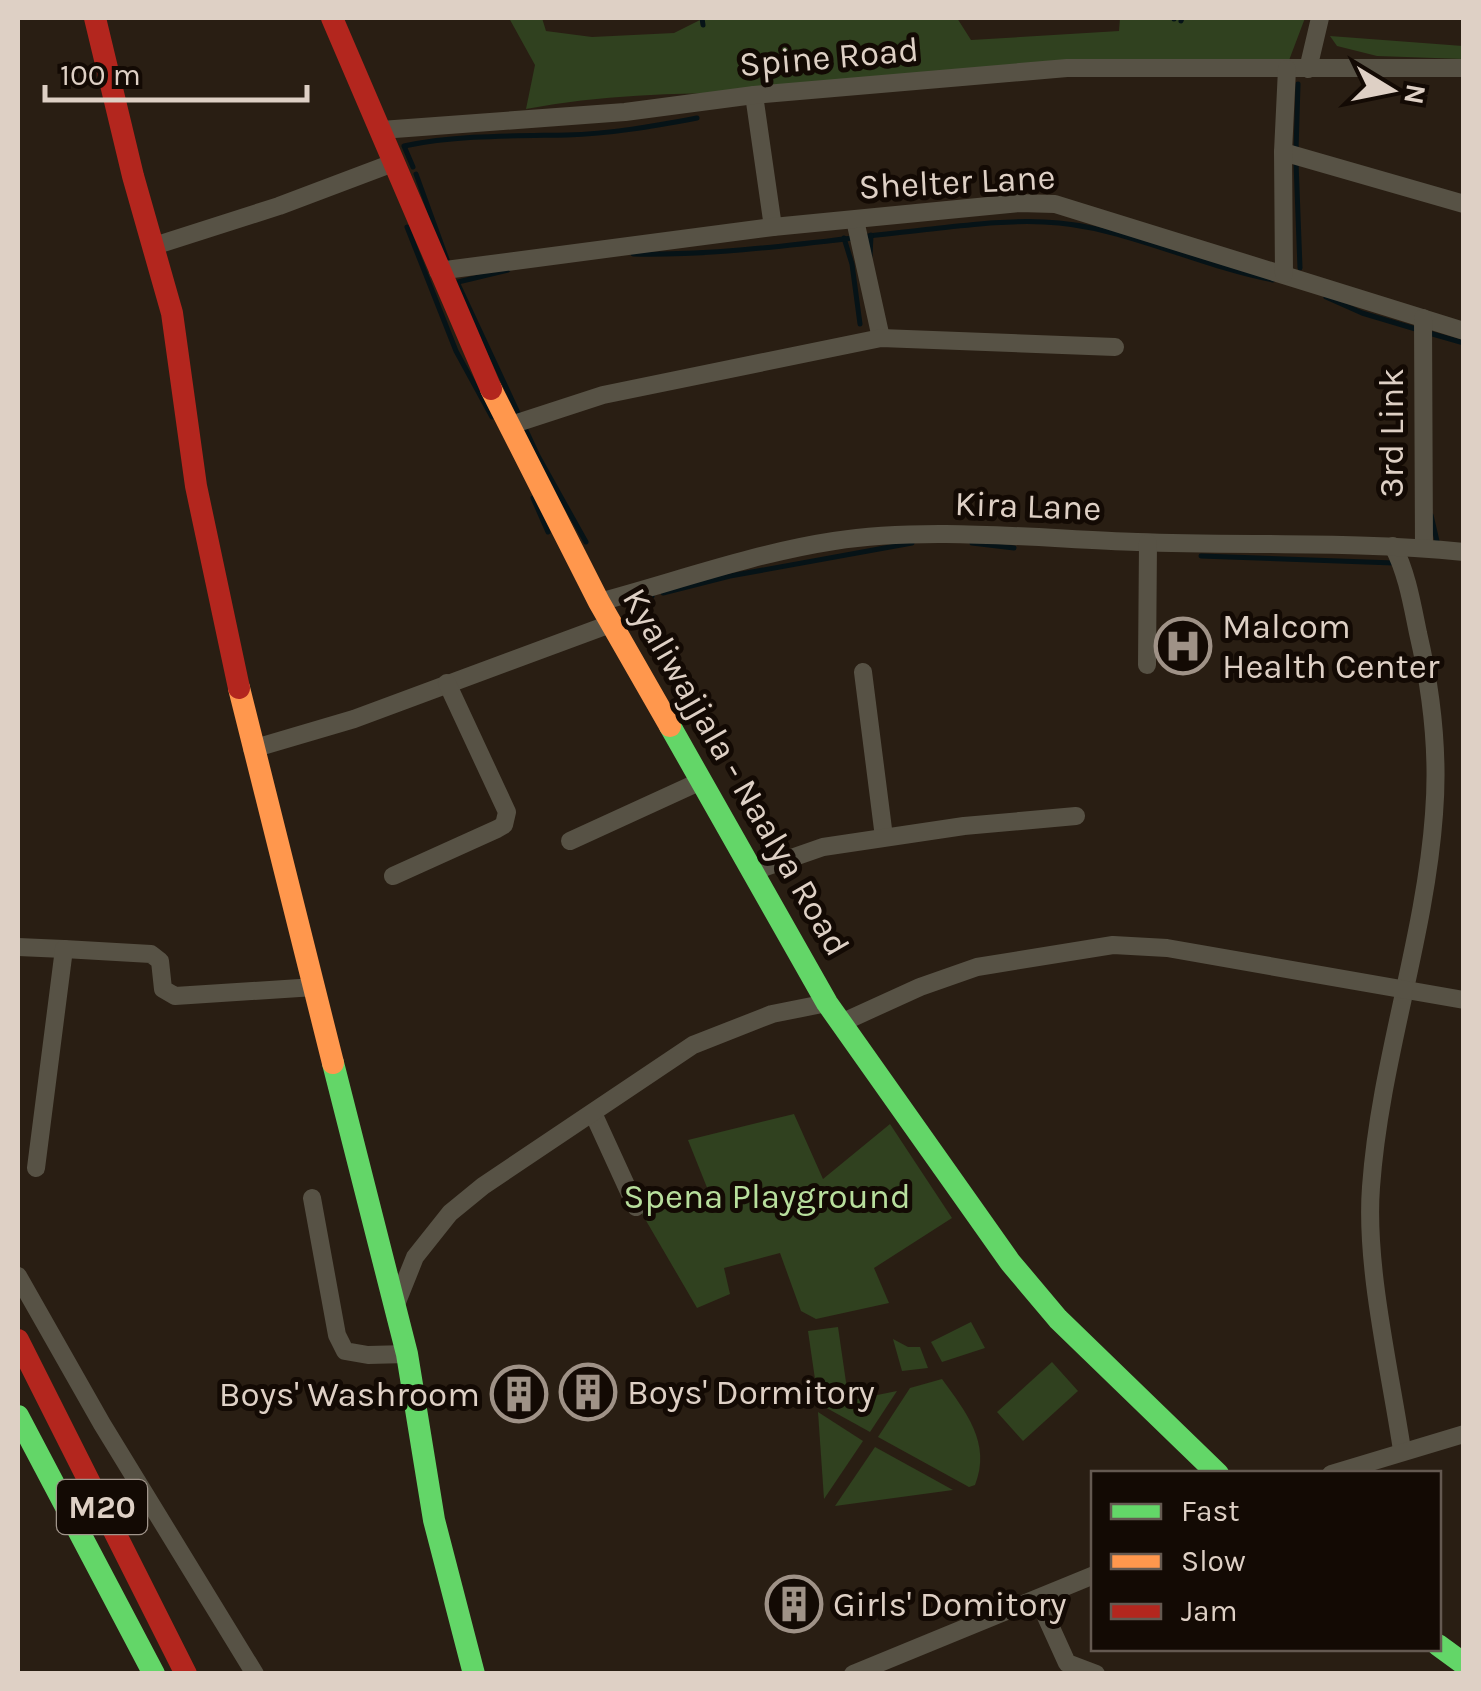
<svg xmlns="http://www.w3.org/2000/svg" width="1481" height="1691" viewBox="0 0 1481 1691" font-family="Karla,sans-serif">
<style>
.green{fill:#30411f}
.lines{fill:none;stroke-linecap:round;stroke-linejoin:round}
.stream{stroke:#061317;stroke-width:5}
.street{stroke:#575245;stroke-width:18}
.fast{stroke:#63d668;stroke-width:22}
.slow{stroke:#ff974d;stroke-width:22}
.jam{stroke:#b3261e;stroke-width:22}
.labels{text-anchor:middle;dominant-baseline:central;stroke-width:10;stroke-linejoin:round;paint-order:stroke}
.shield{fill:#130a04;stroke:#a1958b;stroke-width:2.5}
.shield-label{font-size:32px;font-weight:bold;fill:#ded0c5}
.street-label{font-size:35px;fill:#ded0c5;stroke:#130a04}
.poi-label{font-size:35px;fill:#ded0c5;stroke:#130a04;text-anchor:start}
.park-label{font-size:35px;fill:#b8df9d;stroke:#130a04}
</style>
<rect width="100%" height="100%" fill="#291e13"/>
<g class="green">
<path d="M509,18H542L546,31L592,37L674,33L704,18L747,20L751,18H957L971,40L1119,31L1120,18H1305L1288,63L748,93C674,93 600,95 526,109L535,65Z"/>
<path d="M1330,36L1463,46V59L1377,56L1337,46Z"/>
<path d="M794,1114L823,1179L890,1124L952,1218L874,1268L889,1303L816,1319L801,1311L780,1253L724,1268L730,1294L697,1308L641,1212L708,1190L688,1140Z"/>
<path d="M971,1322L985,1348L942,1362L931,1342Z"/>
<path d="M838,1327L847,1389L817,1393L808,1331Z"/>
<path d="M893,1339L908,1347H920L928,1368L902,1371Z"/>
<path d="M1052,1362L1078,1391L1023,1441L997,1412Z"/>
<path d="M942,1379C965,1411 992,1443 975,1485L969,1487L878,1437L910,1388Z"/>
<path d="M897,1391L870,1432L823,1406Z"/>
<path d="M818,1412L863,1441L824,1499Z"/>
<path d="M875,1447L953,1490L835,1506Z"/>
</g>
<g class="lines">
<g class="stream">
<path d="M702,18L703,25"/>
<path d="M1174,19V18"/>
<path d="M1181,21L1182,18"/>
<path d="M1296,151L1298,84"/>
<path d="M1296,162L1300,268"/>
<path d="M413,167L404,146C457,135 512,136 567,135C610,134 654,126 697,118"/>
<path d="M416,174L449,265"/>
<path d="M407,227L456,351L492,417"/>
<path d="M844,238L852,264L860,324"/>
<path d="M633,254C729,256 827,240 922,230C962,226 1003,220 1044,222C1118,224 1198,266 1273,280"/>
<path d="M870,257L871,235"/>
<path d="M458,282L508,270"/>
<path d="M458,284L538,456L586,542"/>
<path d="M1326,297L1362,313L1419,330"/>
<path d="M1429,333L1464,343"/>
<path d="M533,498L548,532"/>
<path d="M1431,515L1437,541"/>
<path d="M972,543L1014,548"/>
<path d="M1201,556L1394,563"/>
<path d="M663,593L730,576L912,543"/>
<path d="M639,602L652,596"/>
</g>
<g class="street">
<path d="M1308,69L1320,18"/>
<path d="M754,95L773,227"/>
<path d="M381,130L625,112L754,95L1067,68H1464"/>
<path d="M1283,152L1464,204"/>
<path d="M855,220L881,338"/>
<path d="M154,246L279,206L393,163"/>
<path d="M438,271L773,227L1019,203L1055,204L1464,331"/>
<path d="M1284,274L1283,152L1287,69"/>
<path d="M1423,318L1424,548"/>
<path d="M508,426L603,395L881,338L1115,347"/>
<path d="M1393,546C1407,573 1412,604 1418,633C1432,693 1439,752 1434,814C1425,939 1380,1061 1371,1187C1365,1266 1390,1370 1402,1450"/>
<path d="M599,602C677,581 755,553 834,541C926,526 1043,539 1137,542C1246,546 1355,541 1464,552"/>
<path d="M1147,665L1148,543"/>
<path d="M863,672L884,837"/>
<path d="M252,749L354,719L613,623"/>
<path d="M570,841L701,781"/>
<path d="M751,872L823,847L964,826L1076,816"/>
<path d="M393,876L497,829L504,825L507,812L447,683"/>
<path d="M18,947L64,949"/>
<path d="M841,1023L920,987L977,967L1113,945L1167,948L1464,1000"/>
<path d="M593,1113L636,1207"/>
<path d="M36,1168L64,949L151,954L160,961L163,989L175,996L315,987"/>
<path d="M312,1198L337,1335L345,1351L368,1355L407,1354"/>
<path d="M18,1276L102,1424L255,1674"/>
<path d="M395,1307L415,1257L450,1213L483,1186L693,1045L772,1014L827,1003"/>
<path d="M1331,1474L1464,1434"/>
<path d="M1038,1599L1067,1663L1096,1674"/>
<path d="M853,1674L1094,1575"/>
</g>
<g class="fast">
<path d="M670,726L827,1003L1010,1262L1058,1319L1218,1474"/>
<path d="M333,1063L407,1354L434,1520L474,1674"/>
<path d="M18,1416L154,1674"/>
<path d="M1438,1645L1464,1664"/>
</g>
<g class="slow">
<path d="M491,389L599,602L670,726"/>
<path d="M239,688L333,1063"/>
</g>
<g class="jam">
<path d="M95,18L133,176L172,313L196,486L239,688"/>
<path d="M332,18L491,389"/>
<path d="M18,1340L186,1674"/>
</g>
</g>
<defs>
<g id="hospital-ring" transform="scale(2.875)"><circle r="9.5" fill="#130a04" stroke="#9f9287" stroke-width="1.5"/><path d="M-5-5h3v3.5h4V-5h3V5h-3V1.5h-4V5h-3Z" fill="#9f9287"/></g>
<g id="building-ring" transform="scale(2.875)"><circle r="9.5" fill="#130a04" stroke="#9f9287" stroke-width="1.5"/><path d="M-4-6H4V6H1V3H-1V6H-4ZM-2.5-4.3h1.7v1.8h-1.7ZM.8-4.3h1.7v1.8H.8ZM-2.5-1h1.7V.8h-1.7ZM.8-1h1.7V.8H.8Z" fill="#9f9287"/></g>
</defs>
<g fill-rule="evenodd">
<use href="#hospital-ring" x="1183" y="646"/>
<use href="#building-ring" x="588" y="1392"/>
<use href="#building-ring" x="519" y="1394"/>
<use href="#building-ring" x="794" y="1604"/>
</g>
<g class="labels">
<rect class="shield" x="57" y="1480" width="90" height="54" rx="8"/>
<g class="shield-label">
<text x="102" y="1507">M20</text>
</g>
<g class="street-label">
<text transform="translate(829 57) rotate(-5)">Spine Road</text>
<text transform="translate(957 182) rotate(-3)">Shelter Lane</text>
<text transform="translate(1391 433) rotate(-90)">3rd Link</text>
<text transform="translate(1028 506) rotate(2)">Kira Lane</text>
<text transform="translate(736 772) rotate(60)">Kyaliwajjala - Naalya Road</text>
</g>
<g class="poi-label">
<text x="1222" y="626">Malcom<tspan x="1222" dy="40">Health Center</tspan></text>
<text x="627" y="1392">Boys' Dormitory</text>
<text x="480" y="1394" text-anchor="end">Boys' Washroom</text>
<text x="833" y="1604">Girls' Domitory</text>
</g>
<g class="park-label">
<text x="767" y="1196">Spena Playground</text>
</g>
</g>
<rect width="1481" height="1691" fill="none" stroke="#ded0c5" stroke-width="40"/>
<rect x="1091" y="1471" width="350" height="180" fill="#130a04" stroke="#645951" stroke-width="2.5"/>
<rect x="1111" y="1504" width="50" height="15" fill="#63d668" stroke="#645951" stroke-width="2.5"/>
<text x="1181" y="1521" font-size="30" fill="#ded0c5">Fast</text>
<rect x="1111" y="1554" width="50" height="15" fill="#ff974d" stroke="#645951" stroke-width="2.5"/>
<text x="1181" y="1571" font-size="30" fill="#ded0c5">Slow</text>
<rect x="1111" y="1604" width="50" height="15" fill="#b3261e" stroke="#645951" stroke-width="2.5"/>
<text x="1181" y="1621" font-size="30" fill="#ded0c5">Jam</text>
<g transform="translate(1391 90) rotate(100)" stroke="#130a04" stroke-width="8" paint-order="stroke">
<path d="M0-8L18 38L0 25L-18 38Z" fill="#ded0c5"/>
<text y="-15" font-size="28" font-weight="bold" text-anchor="middle" fill="#ded0c5">N</text>
</g>
<path d="M45 85v15h262v-15" fill="none" stroke="#ded0c5" stroke-width="5"/>
<text x="60" y="85" font-size="30" fill="#ded0c5" stroke="#130a04" stroke-width="8" paint-order="stroke">100 m</text>
</svg>
